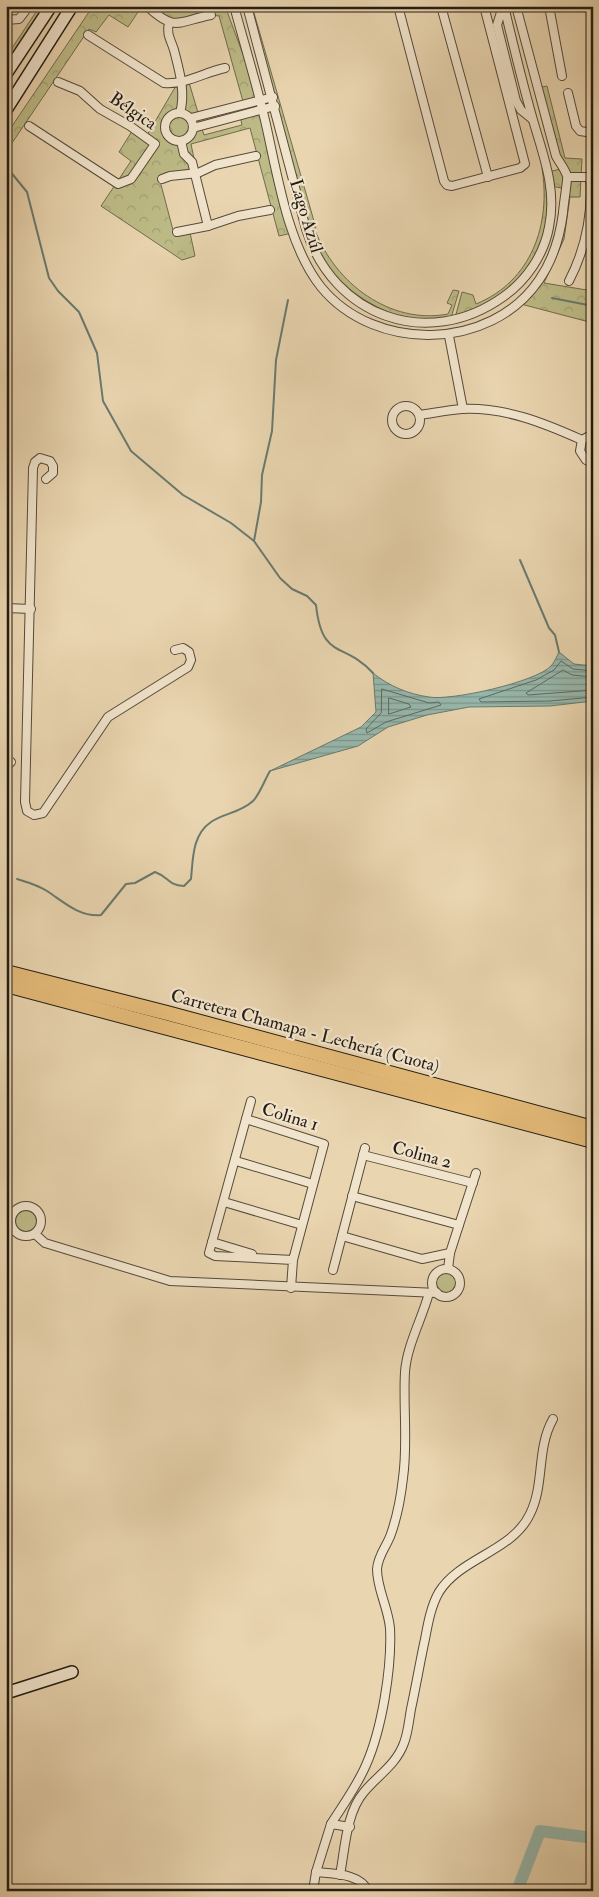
<svg xmlns="http://www.w3.org/2000/svg" width="599" height="1897" viewBox="0 0 599 1897" font-family="'IM FELL Double Pica',serif">
<style>
.grass{fill:#bdbb87;stroke:#706c4d}
.forest{fill:url(#forest-crowns);stroke:#706c4d;fill-rule:evenodd}
.water{fill:url(#water-rules);stroke:#697a6f}
.lines{fill:none;stroke-linecap:round;stroke-linejoin:round}
.shore{stroke:#5e6a60;stroke-width:1}
.stream{stroke:#697a6f;stroke-width:2}
.river{stroke:#97b8ad;stroke-width:12}
.street-casing{stroke:#554a3a;stroke-width:10}
.secondary-casing{stroke:#241c13;stroke-width:14}
.highway-casing{stroke:#241c13;stroke-width:16}
.street{stroke:#f1e4cc;stroke-width:8}
.secondary{stroke:#f1e4cc;stroke-width:11}
.highway{stroke:#e4ba78;stroke-width:14}
.labels{text-anchor:middle;dominant-baseline:central;stroke-width:4.5;stroke-linejoin:round;paint-order:stroke}
.street-label{font-size:18px;fill:#241c13;stroke:#f1e4cc}
</style>
<defs>
<pattern id="forest-crowns" width="20" height="18" patternUnits="userSpaceOnUse" patternTransform="scale(1.25)"><rect width="20" height="18" fill="#bdbb87"/><path d="M2 6a3 3 0 1 1 6 0M12 15a3 3 0 1 1 6 0" fill="none" stroke="#a2a074"/></pattern>
<pattern id="water-rules" width="6" height="5" patternUnits="userSpaceOnUse" patternTransform="scale(1.25)"><rect width="6" height="5" fill="#97b8ad"/><path d="M0 2.5h6" fill="none" stroke="#7b958c"/></pattern>
</defs>
<rect width="100%" height="100%" fill="#e9d5b0"/>
<filter id="stains"><feTurbulence type="fractalNoise" baseFrequency=".004" numOctaves="4"/><feColorMatrix values="0 0 0 0 .2 0 0 0 0 .09 0 0 0 0 .02 0 0 0 .5 -.17"/></filter>
<radialGradient id="worn" r=".72"><stop offset=".6" stop-color="#630" stop-opacity="0"/><stop offset="1" stop-color="#630" stop-opacity=".3"/></radialGradient>
<g class="grass">
<circle cx="26" cy="1222" r="12"/>
<circle cx="448" cy="1281" r="12"/>
</g>
<g class="forest">
<path d="M40,6H51L6,74V57Z"/>
<path d="M93,6H142L128,27L109,15L96,32L89,29L10,146L6,144V135Z"/>
<path d="M147,6H225L260,100L244,105L219,16L211,15L180,24Z"/>
<path d="M247,6H252L316,228L306,229Z"/>
<path d="M188,79L199,116L238,106L241,116L263,110L292,233L279,236L250,128L191,144L197,173L160,181L173,230L177,232L189,228L195,256L182,260L101,206L131,161L119,152L134,128L146,137L177,84ZM240,116L242,125L204,135L201,126Z"/>
<path d="M547,86L565,158L582,159L580,197H570L564,239L544,283L593,291V323L517,303L526,296L557,245L564,186L561,188L551,186C549,232 538,272 497,299C485,307 469,312 455,318L462,292L473,295L476,304C532,281 551,224 542,168L547,167L549,174L552,171L561,169L537,88Z"/>
<path d="M315,230C335,283 390,325 448,314L452,305L447,303L453,290L459,291L451,318C439,318 424,321 412,319C385,315 353,295 335,276C324,263 317,246 312,231Z"/>
</g>
<path class="water" d="M559,652L574,664L593,666V701L550,706L469,707L427,715L388,727L358,746L270,771L361,727L376,712L373,673C389,686 408,694 429,697C451,701 536,682 551,666C554,663 557,656 559,652Z"/>
<g class="lines">
<g class="shore">
<path d="M593,671L573,669L561,661L554,670L536,680L479,699L481,702L550,701L593,697"/>
<path d="M593,677L572,675L563,670L526,693L528,695L593,690"/>
<path d="M382,689L429,703L439,702L441,705L386,722L367,733L366,729L381,713Z"/>
<path d="M389,698L409,704L411,707L389,714Z"/>
</g>
<g class="stream">
<path d="M9,170L27,192L49,278L58,291L79,312L97,353L103,401L131,451L183,495L231,523L254,541L280,578L292,589L307,596L316,605C322,661 344,641 373,673"/>
<path d="M552,298L593,306"/>
<path d="M254,541L261,502L262,475L272,431L276,360L288,300"/>
<path d="M520,560L549,628L555,635L559,652"/>
<path d="M17,879C27,882 38,885 47,891C64,902 79,917 101,915L126,884L135,883L155,872C169,877 167,885 184,886L191,879C193,859 192,835 211,822C224,813 240,813 253,801C260,794 265,779 270,771"/>
</g>
<path class="river" d="M522,1891L519,1886L540,1831L593,1838"/>
<g class="street-casing">
<g id="street">
<path d="M147,6C176,33 178,21 211,15"/>
<path d="M234,6C244,43 255,79 264,116C277,170 286,243 321,287C375,353 491,351 539,280C553,260 560,236 563,213C563,207 568,179 567,176C565,169 559,162 556,156L516,6"/>
<path d="M247,6L306,229C333,316 427,351 503,297C526,281 544,255 549,227C557,189 543,155 533,120C522,82 513,44 504,6"/>
<path d="M398,6L444,181L447,185L452,186L520,168L525,164L484,6"/>
<path d="M441,6L488,177"/>
<path d="M503,6L497,25L516,101L521,110L532,119"/>
<path d="M549,6L562,76"/>
<path d="M590,6L593,18"/>
<path d="M6,20L19,19L29,6"/>
<path d="M169,23C166,34 171,40 174,50C179,70 186,92 180,113"/>
<path d="M88,35L164,83C185,85 205,72 225,68"/>
<path d="M568,93L576,126L580,131L593,133"/>
<circle cx="179" cy="127" r="14"/>
<path d="M191,118L273,97"/>
<path d="M29,126L118,184L131,179L155,144L130,126L100,109L80,91L58,82"/>
<path d="M193,128L275,106"/>
<path d="M181,141L184,154L192,162L208,226"/>
<path d="M568,177H592"/>
<path d="M162,179L170,176L198,173L215,165L256,156"/>
<path d="M177,232L208,226L238,216L270,210"/>
<path d="M569,281C586,248 593,215 590,177"/>
<path d="M449,336L463,409"/>
<circle cx="406" cy="420" r="14"/>
<path d="M420,415C434,413 448,410 462,409C505,407 544,423 582,440"/>
<path d="M593,434L582,440L580,451L586,460L593,463"/>
<path d="M46,479L53,473V466L50,461L40,458L35,462L33,468L25,802L27,811L34,815L43,813L108,717L188,667L191,660L189,652L183,648L175,650"/>
<path d="M6,608L31,609"/>
<path d="M6,767L11,762"/>
<path d="M246,1119L251,1101"/>
<path d="M363,1155L473,1183"/>
<path d="M236,1161L313,1184"/>
<path d="M352,1196L459,1225L450,1253L448,1269"/>
<path d="M224,1202L302,1225"/>
<circle cx="26" cy="1221" r="15"/>
<path d="M459,1225L476,1173"/>
<path d="M35,1234L45,1243L170,1281L437,1293"/>
<path d="M342,1236L422,1259L450,1253"/>
<path d="M212,1242L252,1254"/>
<circle cx="446" cy="1283" r="14"/>
<path d="M333,1270L365,1148"/>
<path d="M291,1288L293,1260L324,1144L246,1119L209,1253L215,1256L293,1260"/>
<path d="M331,1824C343,1805 357,1786 366,1765C382,1729 392,1667 390,1628C388,1607 377,1589 377,1569C378,1555 387,1546 391,1534C397,1517 401,1496 403,1478C408,1443 403,1408 405,1372C407,1345 422,1319 429,1293"/>
<path d="M316,1872L331,1824L350,1827"/>
<path d="M340,1875C345,1849 346,1813 364,1792C378,1775 396,1765 404,1743C408,1733 409,1720 411,1709C416,1686 420,1662 425,1639C428,1623 431,1606 439,1592C460,1558 513,1551 530,1514C545,1484 536,1449 553,1419"/>
<path d="M313,1891L316,1872C333,1874 360,1873 368,1891"/>
</g>
</g>
<g class="secondary-casing">
<g id="secondary">
<path d="M6,74L51,6"/>
<path d="M6,110L72,6"/>
<path d="M6,1693L72,1672"/>
</g>
</g>
<g class="highway-casing">
<g id="highway">
<path d="M6,972L167,1013L593,1128"/>
<path d="M6,985L593,1141"/>
</g>
</g>
<use href="#street" class="street"/>
<use href="#secondary" class="secondary"/>
<use href="#highway" class="highway"/>
</g>
<g class="labels">
<g class="street-label">
<text transform="translate(133 111) rotate(34)">Bélgica</text>
<text transform="translate(306 216) rotate(73)">Lago Azúl</text>
<text transform="translate(305 1031) rotate(15)">Carretera Chamapa - Lechería (Cuota)</text>
<text transform="translate(290 1117) rotate(17)">Colina 1</text>
<text transform="translate(422 1155) rotate(15)">Colina 2</text>
</g>
</g>
<rect width="599" height="1897" fill="none" stroke="#e9d5b0" stroke-width="25"/>
<rect x="8" y="8" width="584" height="1882" fill="none" stroke="#241c13" stroke-width="2.5"/>
<rect x="12" y="12" width="574" height="1872" fill="none" stroke="#241c13"/>
<rect width="100%" height="100%" filter="url(#stains)"/>
<rect width="100%" height="100%" fill="url(#worn)"/>
</svg>
